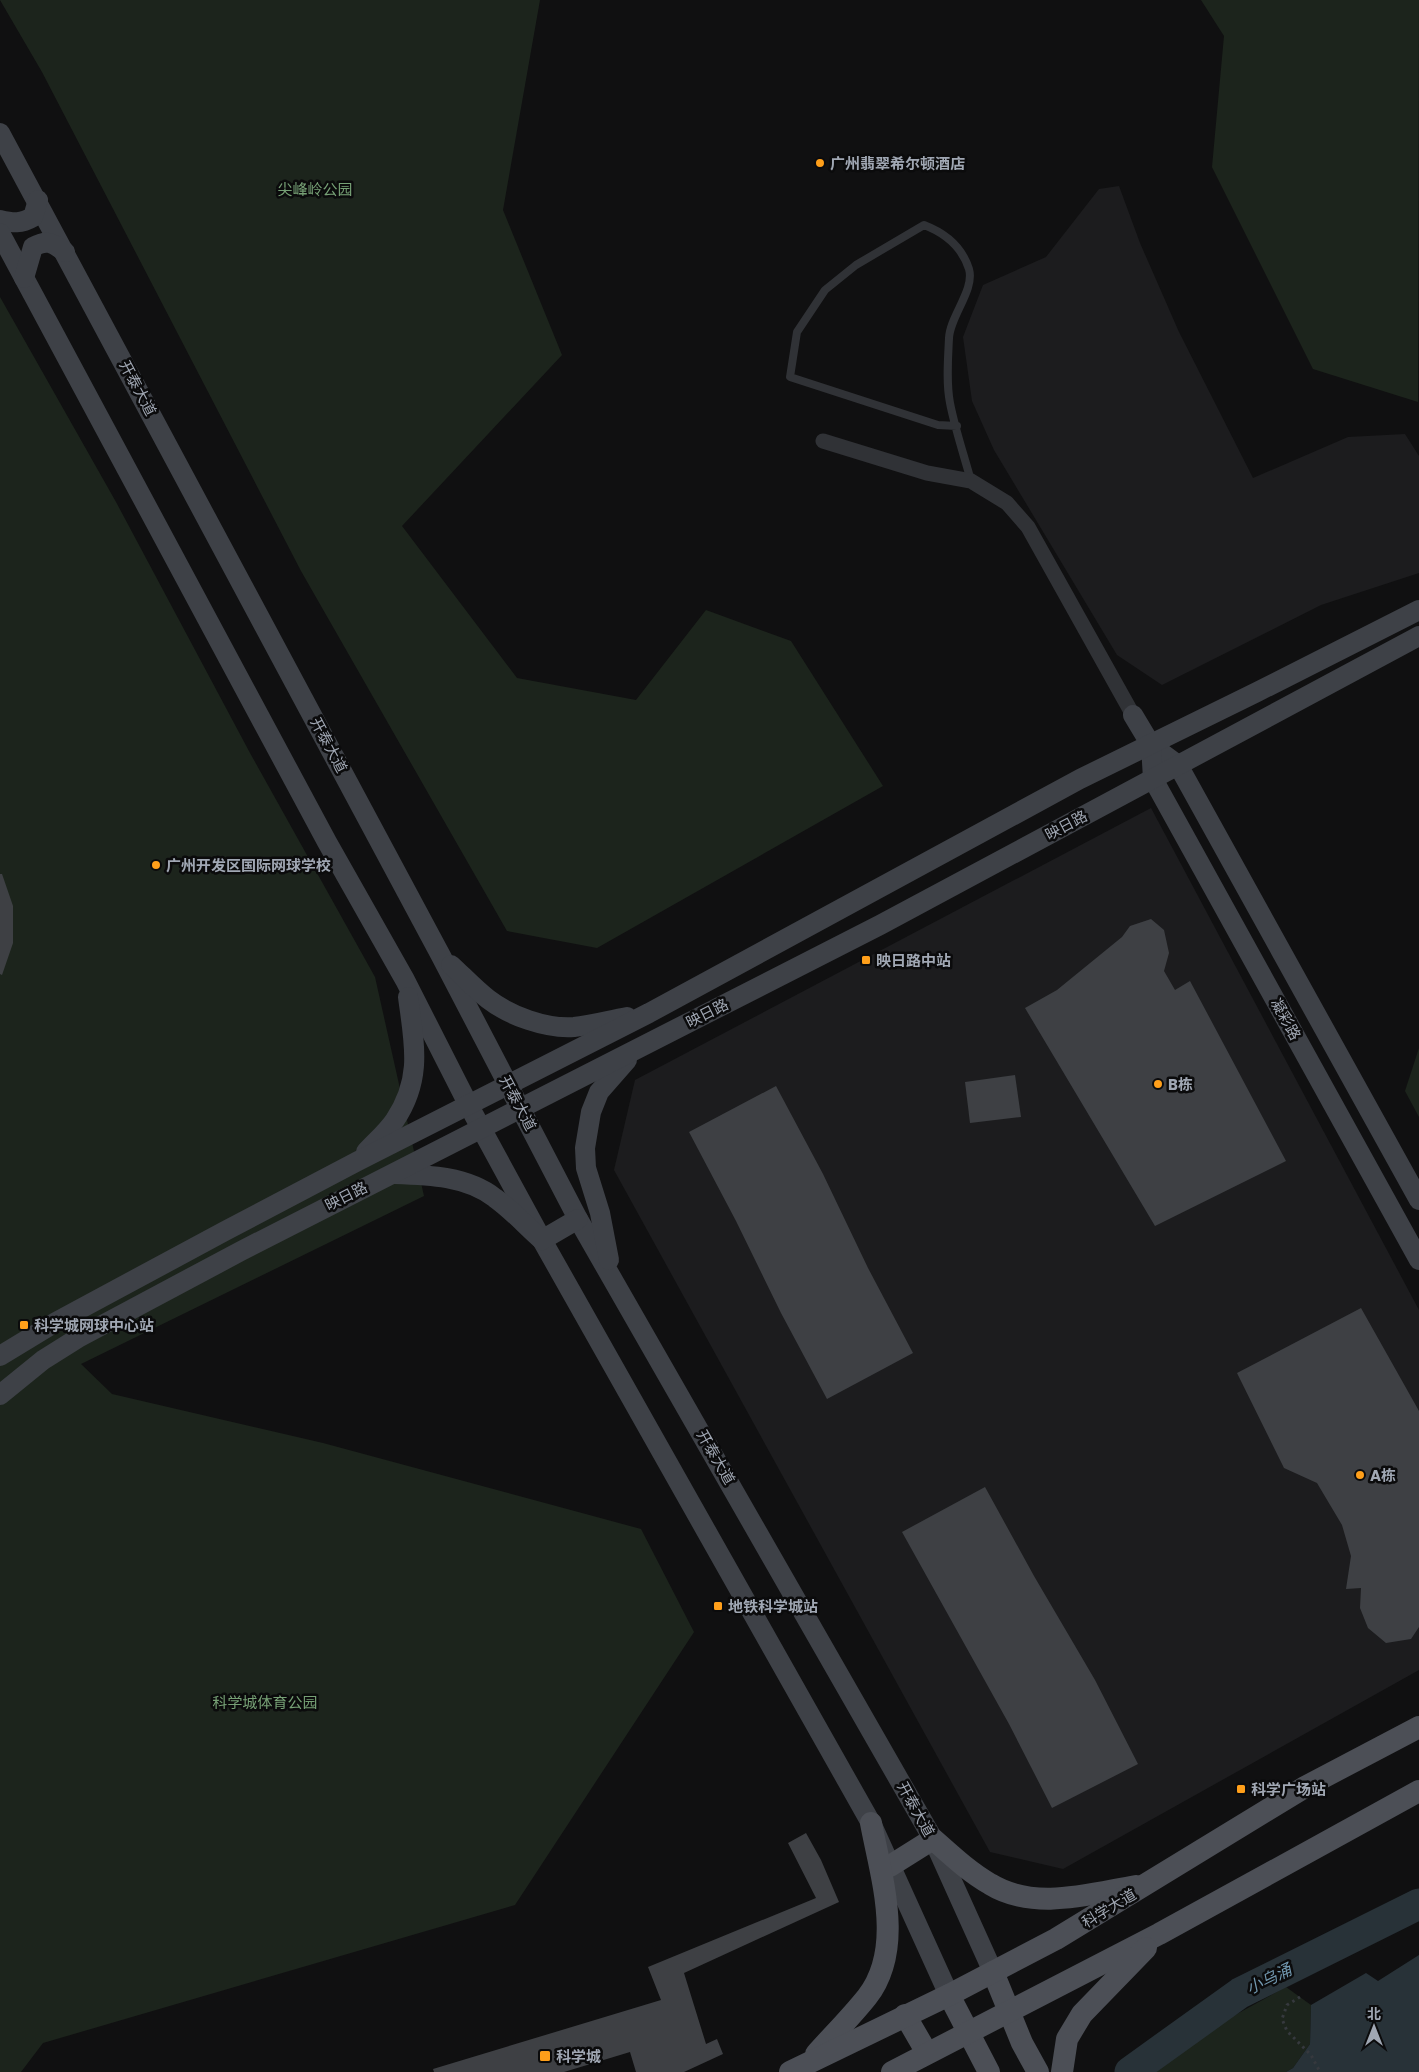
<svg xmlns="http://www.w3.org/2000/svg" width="1419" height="2072" viewBox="0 0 1419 2072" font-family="Poppins,'Noto Sans SC',sans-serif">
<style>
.built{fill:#1c1c1e}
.green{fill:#1c241c}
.water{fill:#283238}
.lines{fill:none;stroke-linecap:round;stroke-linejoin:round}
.river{stroke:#283238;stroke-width:31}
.building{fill:#3e4044}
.path{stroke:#36393e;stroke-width:3;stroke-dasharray:2.5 4;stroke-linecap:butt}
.lane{stroke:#303236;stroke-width:8}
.street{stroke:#303236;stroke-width:15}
.secondary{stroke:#3e4147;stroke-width:20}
.primary{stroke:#4c4f56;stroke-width:22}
.poi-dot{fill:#ff9f1a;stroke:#0b0b0c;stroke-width:2}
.labels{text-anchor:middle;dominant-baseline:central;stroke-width:5;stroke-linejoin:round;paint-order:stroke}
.poi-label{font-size:15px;font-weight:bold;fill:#a0a7b3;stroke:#0b0b0c;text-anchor:start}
.park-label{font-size:15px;fill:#76a075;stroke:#0b0b0c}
.street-label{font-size:15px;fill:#a0a7b3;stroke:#0b0b0c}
.water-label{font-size:16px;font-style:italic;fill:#739ab2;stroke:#0b0b0c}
</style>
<rect width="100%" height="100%" fill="#101011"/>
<g class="built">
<path d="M1119,186L1140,243L1179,332L1253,478L1348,437L1405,434L1419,456V573L1321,605L1162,685L1117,655L994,450L972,401L963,337L983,285L1046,257L1099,189Z"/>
<path d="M1151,808L1419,1310V1670L1063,1869L990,1852L614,1170L635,1080Z"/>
</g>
<g class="green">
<path d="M0,0H540L503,210L562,355L402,526L517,678L636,700L706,610L791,641L883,786L597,948L507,931L301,571L42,72Z"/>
<path d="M1201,0H1419L1418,402L1313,369L1212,167L1224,36Z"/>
<path d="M0,297L116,502L250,753L375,977L424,1196L81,1364L112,1394L323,1443L641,1529L694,1632L515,1905L43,2043L21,2072H0Z"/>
<path d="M1419,1048V1117L1405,1091Z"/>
<path d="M1286,1987L1311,2005L1310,2044L1293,2068L1286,2072H1151L1215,2026Z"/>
</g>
<path class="water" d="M1419,1955V2072H1286L1293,2068L1310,2044L1311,2005L1366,1973L1378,1981Z"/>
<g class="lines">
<path class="river" d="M1130,2072L1240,1993L1419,1904"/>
</g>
<g class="building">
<path d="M0,874H2L13,906V943L2,975L0,974Z"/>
<path d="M1151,919L1164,930L1169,953L1164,971L1175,990L1190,981L1286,1161L1155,1226L1025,1008L1057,990L1122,937L1130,926Z"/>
<path d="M1015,1075L1021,1117L970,1123L965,1082Z"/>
<path d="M776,1086L823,1174L868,1268L913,1353L827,1399L781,1313L736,1221L689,1132Z"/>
<path d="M1361,1308L1419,1411V1627L1411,1639L1386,1643L1368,1628L1360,1608L1361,1588L1346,1589L1351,1556L1342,1525L1317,1483L1284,1468L1237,1373Z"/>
<path d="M985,1487L1034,1576L1095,1680L1138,1764L1052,1808L1009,1724L902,1532Z"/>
<path d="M806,1833L821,1860L839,1902L684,1973L706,2044L717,2039L723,2054L684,2072H636L630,2052L564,2072H434L433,2069L661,2000L648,1967L816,1898L788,1843Z"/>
</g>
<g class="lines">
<path class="path" d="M1300,1997L1287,2005L1282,2019L1287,2031L1311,2055L1320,2072"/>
<path class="lane" d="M957,426L938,425L790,377L797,332L825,290L856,265L924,225C945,233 962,247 969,269C975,290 950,316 949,338C948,359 946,383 950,403C955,429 964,455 971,481"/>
<path class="street" d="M823,441L927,473L971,481L1007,503L1028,527L1133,715"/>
<g class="secondary">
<path d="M0,133L441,956L578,1219L933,1839L993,1972"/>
<path d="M0,220C13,223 21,224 33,217L38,200"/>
<path d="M0,233L327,842L405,980L469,1106L542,1240L871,1823L949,1995"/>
<path d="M24,278L33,247C47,239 53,243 65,252"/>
<path d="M1133,715L1151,745L1178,765L1419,1200"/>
<path d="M1151,745L1153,779L1419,1260"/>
<path d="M451,965C463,976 475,989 488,999C510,1016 546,1029 574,1027C592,1025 610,1020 627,1017"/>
<path d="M366,1152C375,1142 387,1132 395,1120C423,1078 414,1043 408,997"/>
<path d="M394,1174C428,1175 467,1176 495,1198C512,1210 526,1226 542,1240L578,1219"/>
<path d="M609,1260L600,1213L586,1168L585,1148L591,1112L599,1092L627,1060"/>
<path d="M0,1356L56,1322L225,1231L358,1161L649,1013L1080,779L1257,692L1419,610"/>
<path d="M0,1395L43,1360L78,1338L241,1251L880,925L1419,636"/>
</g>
<g class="primary">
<path d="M890,1866L933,1839C951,1855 969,1872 990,1884C1034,1911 1089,1894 1136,1886"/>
<path d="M993,1972L1022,2043L1038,2072"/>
<path d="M949,1995L989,2072"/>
<path d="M905,2015L927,2053"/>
<path d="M816,2054C833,2035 851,2017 867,1997C905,1948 881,1877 871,1823"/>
<path d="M790,2072L949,1995L1056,1939L1305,1787L1419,1727"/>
<path d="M892,2072L1159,1934L1419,1791"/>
<path d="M1062,2072L1067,2039L1082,2014L1146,1948"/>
</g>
</g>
<g class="poi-dot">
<circle cx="820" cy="163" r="5"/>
<circle cx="156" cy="865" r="5"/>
<rect x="861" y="955" width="10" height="10" rx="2.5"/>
<circle cx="1158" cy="1084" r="5"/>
<rect x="19" y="1320" width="10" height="10" rx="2.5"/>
<circle cx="1360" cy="1475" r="5"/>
<rect x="713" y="1601" width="10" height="10" rx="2.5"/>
<rect x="1236" y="1784" width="10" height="10" rx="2.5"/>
<rect x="539" y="2050" width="12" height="12" rx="2.5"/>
</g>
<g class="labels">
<g class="poi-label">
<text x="830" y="163">广州翡翠希尔顿酒店</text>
<text x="166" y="865">广州开发区国际网球学校</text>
<text x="876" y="960">映日路中站</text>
<text x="1168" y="1084">B栋</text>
<text x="34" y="1325">科学城网球中心站</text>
<text x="1370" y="1475">A栋</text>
<text x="728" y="1606">地铁科学城站</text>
<text x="1251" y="1789">科学广场站</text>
<text x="556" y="2056">科学城</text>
</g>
<g class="park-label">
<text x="315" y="189">尖峰岭公园</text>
<text x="265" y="1702">科学城体育公园</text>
</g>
<g class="street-label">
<text transform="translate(138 388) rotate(62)">开泰大道</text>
<text transform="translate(329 745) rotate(62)">开泰大道</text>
<text transform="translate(1066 825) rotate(-28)">映日路</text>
<text transform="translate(707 1013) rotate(-27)">映日路</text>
<text transform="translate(1286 1019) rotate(61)">凝彩路</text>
<text transform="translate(518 1103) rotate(62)">开泰大道</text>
<text transform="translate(346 1196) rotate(-27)">映日路</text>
<text transform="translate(716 1457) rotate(60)">开泰大道</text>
<text transform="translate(916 1809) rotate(61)">开泰大道</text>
<text transform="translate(1109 1908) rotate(-31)">科学大道</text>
</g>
<g class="water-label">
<text transform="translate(1269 1979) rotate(-26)">小乌涌</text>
</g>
</g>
<g transform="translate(1374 2027)" stroke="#0b0b0c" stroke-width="4" paint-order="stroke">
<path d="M0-4L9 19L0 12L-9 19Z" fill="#a0a7b3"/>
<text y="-8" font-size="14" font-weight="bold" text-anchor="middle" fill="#a0a7b3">北</text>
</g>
</svg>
